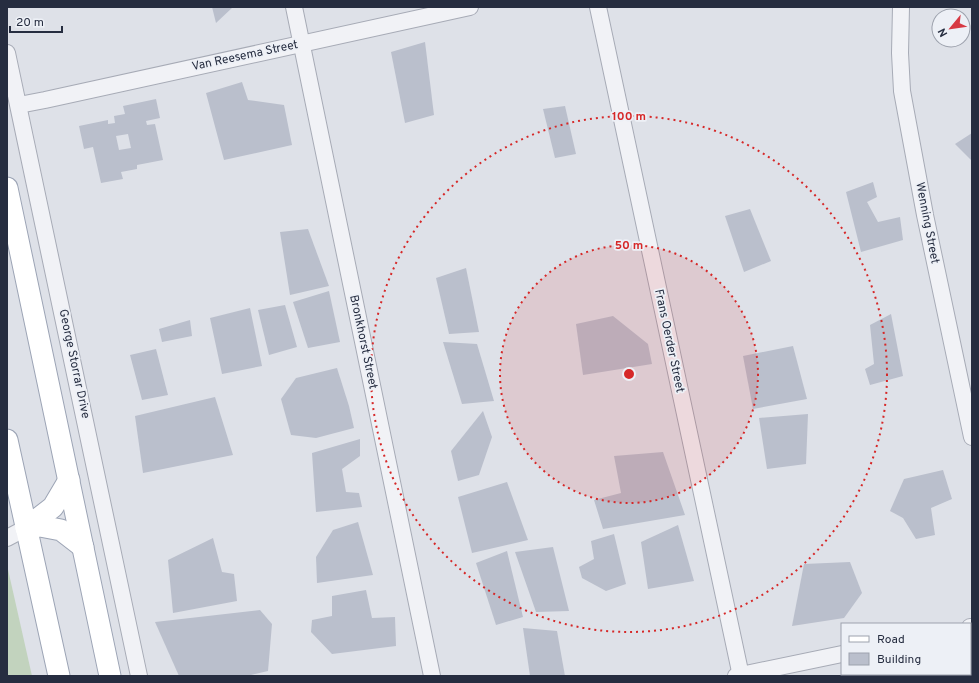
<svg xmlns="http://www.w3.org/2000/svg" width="979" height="683" viewBox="0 0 979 683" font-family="Overpass,sans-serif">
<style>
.green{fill:#c2d3be}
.building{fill:#babfcc;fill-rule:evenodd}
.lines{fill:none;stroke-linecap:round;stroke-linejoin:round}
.minor-casing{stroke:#a7abb6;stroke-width:18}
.major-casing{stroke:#9ca4b5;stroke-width:23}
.minor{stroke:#f1f2f6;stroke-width:16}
.major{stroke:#fff;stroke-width:21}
.ring{fill:none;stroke:#d62828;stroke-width:2;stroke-dasharray:2 4}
.labels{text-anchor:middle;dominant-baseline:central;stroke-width:3.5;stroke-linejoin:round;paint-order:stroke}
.street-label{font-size:12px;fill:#262d40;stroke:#edf0f6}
.centre{fill:#d62828;stroke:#edf0f6;stroke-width:2}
.ring-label{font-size:12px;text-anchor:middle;font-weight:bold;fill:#d62828;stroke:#edf0f6;stroke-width:3.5;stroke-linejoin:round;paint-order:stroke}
</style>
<rect width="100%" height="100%" fill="#dee1e8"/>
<path class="green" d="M7,565L32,676H7Z"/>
<g class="building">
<path d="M212,7H233L216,23Z"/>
<path d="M425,42L434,115L405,123L391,52Z"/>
<path d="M242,82L248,100L284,105L292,145L224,160L206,93Z"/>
<path d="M156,99L160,118L146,121L147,125L155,124L163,160L137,165V169L121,172L123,179L101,183L93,147L84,149L79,126L108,120V124L115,123L114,116L125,114L123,106ZM128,134L131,148L119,150L116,136Z"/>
<path d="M565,106L576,154L555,158L543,109Z"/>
<path d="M972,133V161L955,144Z"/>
<path d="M873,182L877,197L867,202L878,222L900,217L903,240L861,252L846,192Z"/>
<path d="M750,209L771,261L744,272L725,216Z"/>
<path d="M308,229L329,286L290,295L280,232Z"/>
<path d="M466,268L479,332L449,334L436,278Z"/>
<path d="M329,291L340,342L308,348L293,302Z"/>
<path d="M285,305L297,347L269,355L258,310Z"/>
<path d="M250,308L262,366L222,374L210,318Z"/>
<path d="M891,314L903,376L870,385L865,369L874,364L870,325Z"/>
<path d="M613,316L648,344L652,364L583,375L576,324Z"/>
<path d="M190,320L192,336L162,342L159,329Z"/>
<path d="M443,342L477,344L494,401L462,404Z"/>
<path d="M793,346L807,399L753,409L743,356Z"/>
<path d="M156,349L168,395L142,400L130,355Z"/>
<path d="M337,368L349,406L354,428L316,438L291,435L281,399L296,378Z"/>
<path d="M215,397L233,455L143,473L135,416Z"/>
<path d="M483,411L492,437L479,475L458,481L451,451Z"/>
<path d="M808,414L806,464L767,469L759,418Z"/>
<path d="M360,439V456L342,469L346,492L359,493L362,507L316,512L312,453Z"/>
<path d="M663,452L685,515L603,529L594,500L621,493L614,456Z"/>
<path d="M943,470L952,499L931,508L935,535L916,539L903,518L890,511L904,479Z"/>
<path d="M507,482L528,540L472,553L458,497Z"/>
<path d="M358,522L373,575L317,583L316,557L333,530Z"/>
<path d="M678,525L694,581L648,589L641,542Z"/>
<path d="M614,534L626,584L606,591L582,578L579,567L594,559L591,541Z"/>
<path d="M213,538L222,572L234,574L237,601L173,613L168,560Z"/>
<path d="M553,547L569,611L536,612L515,552Z"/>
<path d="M507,551L523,617L496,625L476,563Z"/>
<path d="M850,562L862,593L844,618L792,626L804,564Z"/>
<path d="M366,590L372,618L395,617L396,646L332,654L311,632L312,620L332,616V596Z"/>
<path d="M260,610L272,624L268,671L247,676H179L155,622Z"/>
<path d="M523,628L557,631L565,676H530Z"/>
<rect x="939" y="674" width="28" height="2"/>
</g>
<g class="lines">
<g class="minor-casing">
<g id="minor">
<path d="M294,7L432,676"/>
<path d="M598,7L741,676"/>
<path d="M901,7L900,53L902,91L925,215L972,437"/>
<path d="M7,53L139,676"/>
<path d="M19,105L45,100L470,7"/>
<path d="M7,538L26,528"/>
<path d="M970,627H972"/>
<path d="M736,676L842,654"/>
</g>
</g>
<g class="major-casing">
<g id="major">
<path d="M7,188L110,676"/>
<path d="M7,440L59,676"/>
<path d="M26,528L53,507L69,480"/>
<path d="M26,528L40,526L61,530L83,547"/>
</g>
</g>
<use href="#minor" class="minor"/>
<use href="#major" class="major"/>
</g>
<circle cx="629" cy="374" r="129" fill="#d62828" fill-opacity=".12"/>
<g class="ring">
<circle cx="629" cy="374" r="129"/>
<circle cx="629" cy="374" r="258"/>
</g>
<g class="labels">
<g class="street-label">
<text transform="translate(245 56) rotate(-12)">Van Reesema Street</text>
<text transform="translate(927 223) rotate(79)">Wenning Street</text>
<text transform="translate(669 341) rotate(78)">Frans Oerder Street</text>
<text transform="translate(363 342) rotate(78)">Bronkhorst Street</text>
<text transform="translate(74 364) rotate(78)">George Storrar Drive</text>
</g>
</g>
<circle cx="629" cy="374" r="6" class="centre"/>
<g class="ring-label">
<text x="629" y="120">100 m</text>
<text x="629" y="249">50 m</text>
</g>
<rect width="979" height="683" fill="none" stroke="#262d40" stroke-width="16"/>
<rect x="841" y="623" width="130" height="52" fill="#edf0f6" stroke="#9da2ad"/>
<rect x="849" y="636" width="20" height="6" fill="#ffffff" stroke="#9da2ad"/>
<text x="877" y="643" font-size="12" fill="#262d40">Road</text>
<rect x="849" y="653" width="20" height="12" fill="#babfcc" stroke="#9da2ad"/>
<text x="877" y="663" font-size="12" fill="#262d40">Building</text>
<g transform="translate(951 28) rotate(241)"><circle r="19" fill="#edf0f6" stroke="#9da2ad"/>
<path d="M0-3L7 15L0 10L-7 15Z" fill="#d73943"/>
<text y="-6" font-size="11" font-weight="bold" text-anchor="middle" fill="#262d40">N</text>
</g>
<path d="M10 26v6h52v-6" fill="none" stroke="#262d40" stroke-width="2"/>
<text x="16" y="26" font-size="12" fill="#262d40" stroke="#edf0f6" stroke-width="3" paint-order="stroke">20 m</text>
</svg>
